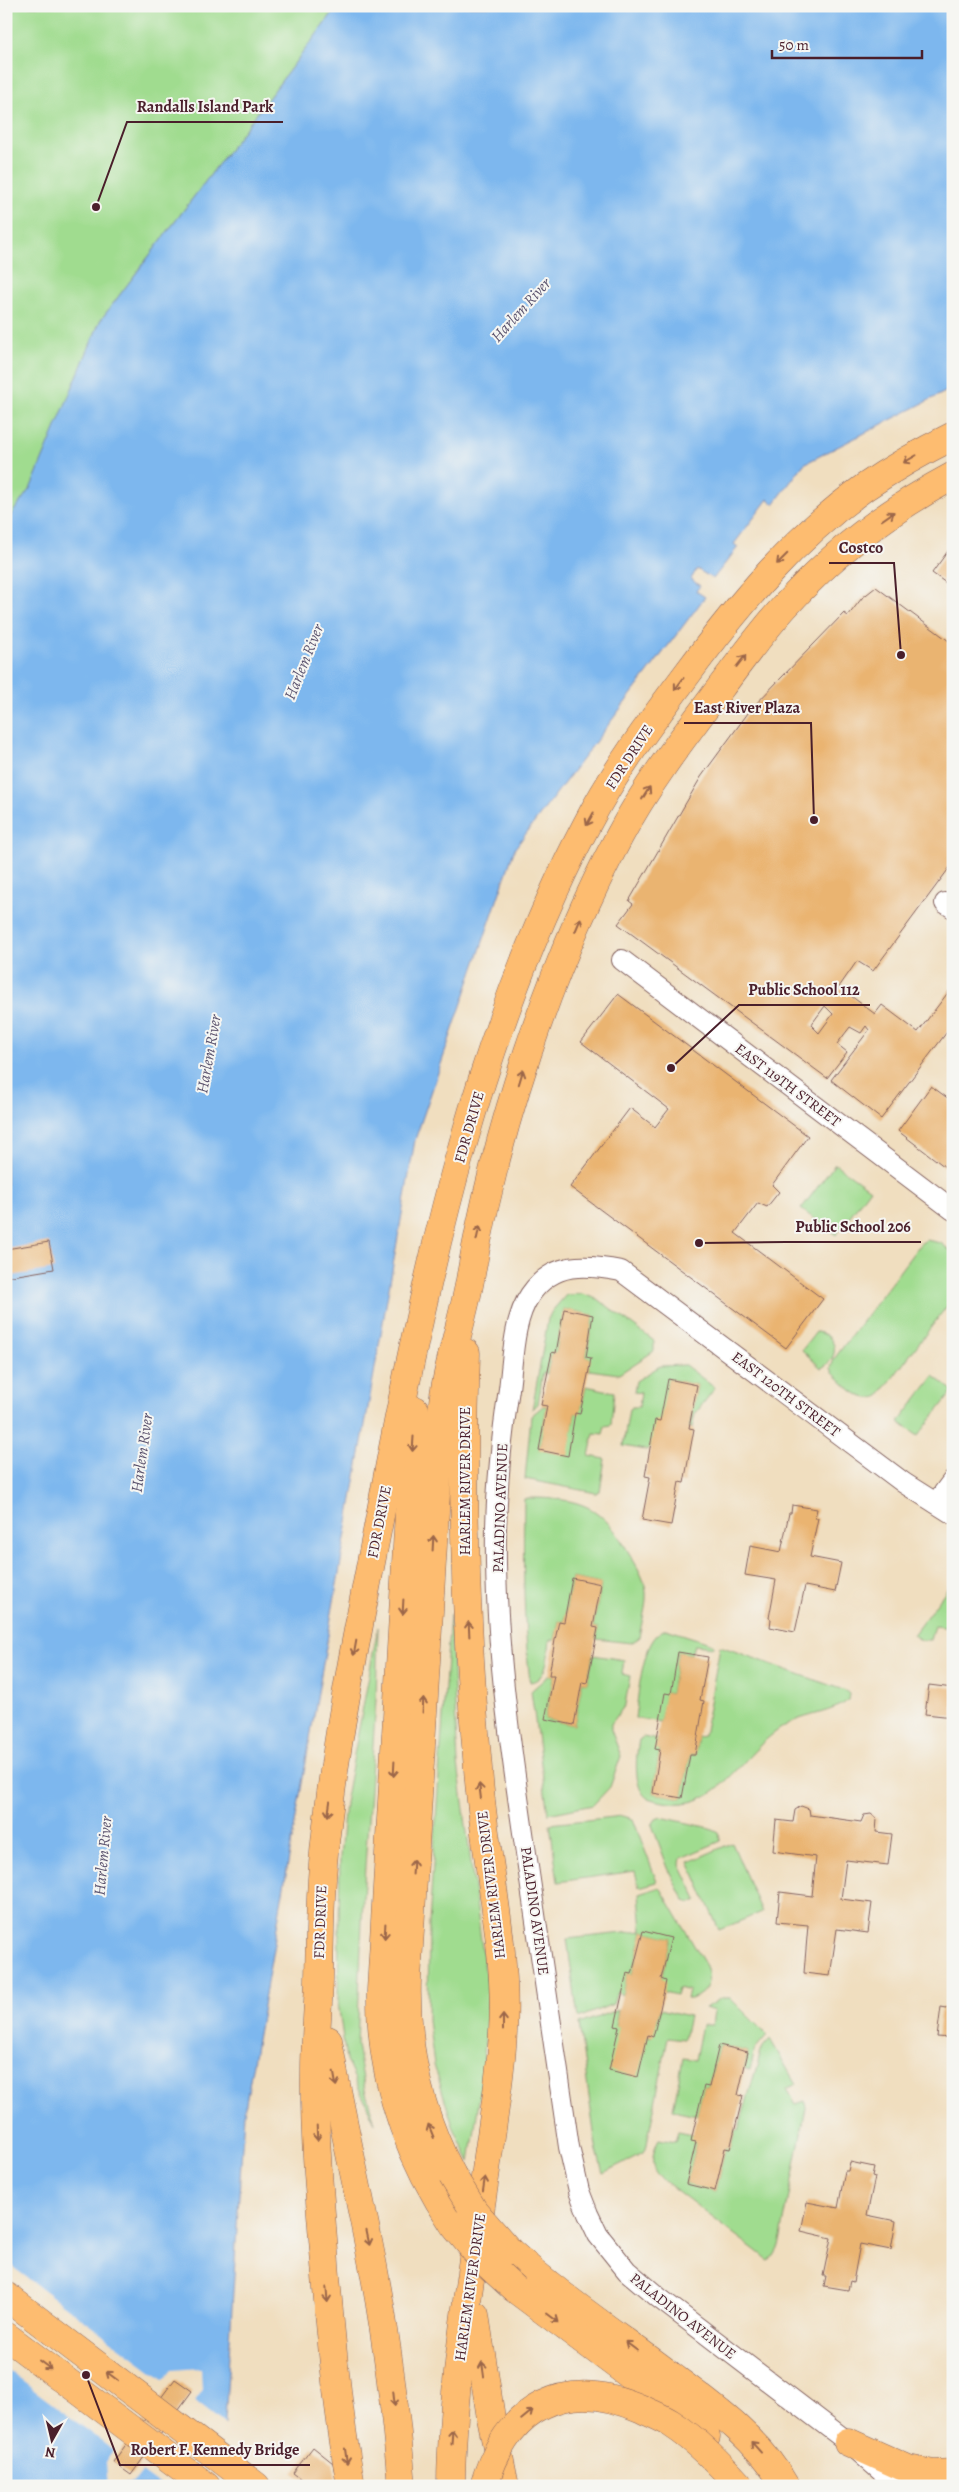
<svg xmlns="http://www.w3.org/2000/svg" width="959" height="2492" viewBox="0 0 959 2492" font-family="Alegreya,serif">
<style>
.green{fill:#a0dc8f;stroke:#757e5d}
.water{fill:#7db7ee;stroke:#646b8c}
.pier{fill:#f0debf}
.building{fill:#eab471;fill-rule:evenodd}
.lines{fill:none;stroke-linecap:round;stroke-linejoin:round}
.street-casing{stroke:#84625f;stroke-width:22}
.primary-casing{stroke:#84625f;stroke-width:29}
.highway-casing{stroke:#84625f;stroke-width:29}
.street{stroke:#fff;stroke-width:20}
.primary{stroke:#fdbc70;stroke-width:28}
.highway{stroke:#fdbc70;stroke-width:28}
.highway-bridge-casing{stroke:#84625f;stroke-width:29;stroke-linecap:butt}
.highway-bridge{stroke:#fdbc70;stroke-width:28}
.oneway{stroke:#9b664a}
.labels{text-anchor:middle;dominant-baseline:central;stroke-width:4;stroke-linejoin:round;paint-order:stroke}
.street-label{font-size:15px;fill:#4a1f2b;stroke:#f6f6f2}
.water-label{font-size:16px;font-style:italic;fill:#5c546f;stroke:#f6f6f2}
.leader{fill:none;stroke:#4a1f2b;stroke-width:2}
.callout-dot{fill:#4a1f2b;stroke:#f6f6f2;stroke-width:2}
.callout-label{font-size:16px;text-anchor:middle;font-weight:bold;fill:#4a1f2b;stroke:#f6f6f2;stroke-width:4;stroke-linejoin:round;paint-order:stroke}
</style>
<rect width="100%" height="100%" fill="#f6f6f2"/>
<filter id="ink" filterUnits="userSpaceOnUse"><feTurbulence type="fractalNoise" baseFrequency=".02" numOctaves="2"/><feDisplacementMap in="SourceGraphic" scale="10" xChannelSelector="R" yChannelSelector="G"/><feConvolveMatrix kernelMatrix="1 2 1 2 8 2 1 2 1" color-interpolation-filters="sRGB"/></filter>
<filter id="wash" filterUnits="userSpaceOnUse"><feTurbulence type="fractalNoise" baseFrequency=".0096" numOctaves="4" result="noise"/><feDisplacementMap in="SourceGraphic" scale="20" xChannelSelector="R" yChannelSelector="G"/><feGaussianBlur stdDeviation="1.12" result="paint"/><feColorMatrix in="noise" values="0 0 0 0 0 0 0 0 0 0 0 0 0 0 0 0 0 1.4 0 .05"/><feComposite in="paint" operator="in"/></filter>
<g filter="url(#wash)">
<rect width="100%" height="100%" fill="#f0debf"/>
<g class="green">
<path d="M6,6H338L100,321L31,488L6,522Z"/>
<path d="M835,1164L870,1189L836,1235L801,1209Z"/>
<path d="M926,1240L941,1243L953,1253V1298L879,1396C862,1405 845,1384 833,1373L831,1368L834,1359L920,1244Z"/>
<path d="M582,1294L598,1299L654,1341V1351L619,1374L589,1370L590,1358L586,1357L593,1315L564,1309L556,1353L552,1352L547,1374L543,1372L538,1404L532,1410L548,1319L552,1311L566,1295Z"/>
<path d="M816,1332C838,1334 841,1359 821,1368L802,1350Z"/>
<path d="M685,1365L715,1388L695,1414L692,1428H689L697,1385L668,1379C665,1397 661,1441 646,1450L623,1446L629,1409L632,1407H639L641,1393L634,1392L636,1381L660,1366Z"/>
<path d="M934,1376L953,1391L918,1436L899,1422Z"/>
<path d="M586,1386L614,1392L611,1425L605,1426L603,1434L594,1433L589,1456L605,1459L600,1491L596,1493L525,1479L531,1416L543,1406H547L539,1450L567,1455L575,1413H580Z"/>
<path d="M528,1498C583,1498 602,1506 629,1553C636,1565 645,1578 646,1592C647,1607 641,1623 639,1638L631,1643L596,1639L598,1628L593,1627L601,1584L572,1578L564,1622L559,1621L555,1640H550C548,1653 548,1680 530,1682C523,1621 523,1561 524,1499Z"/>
<path d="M953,1581V1628L934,1626L930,1640H921L913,1635Z"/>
<path d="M450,1614L458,1764L488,1994L483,2073L470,2162L453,2126L434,2064L428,2020L429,1923Z"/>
<path d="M378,1627L376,1699L363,1897L357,2045L365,2090L375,2123L346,2060L338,2002L340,1857L345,1803Z"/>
<path d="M666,1629L713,1644V1647L694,1645L691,1654L678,1652L671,1694L666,1693L660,1722L635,1718C639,1694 641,1638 666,1629Z"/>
<path d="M720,1646L846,1691L849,1694L848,1700C836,1712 803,1715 788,1724C735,1753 720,1825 646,1797C633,1786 636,1755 639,1740L643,1737L657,1740L660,1750L653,1793L682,1798L690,1755H695L698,1737L704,1736Z"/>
<path d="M593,1655L624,1660L622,1674L630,1676L625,1705L611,1724V1730L621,1756L610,1787L593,1805L548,1814L531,1691L549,1675H554L545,1719L574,1725L582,1682L587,1683Z"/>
<path d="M623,1816L633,1819L657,1882L639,1887L635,1871L558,1882L550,1824Z"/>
<path d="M661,1817L710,1828L718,1832L721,1841L681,1858L680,1864L697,1900L691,1903L685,1901L668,1868L652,1825L656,1819Z"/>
<path d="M732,1843L762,1912L719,1930L689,1862Z"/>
<path d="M660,1887L706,1966C712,1981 707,1993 691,1999H687L689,1991L678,1988L676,1995L664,1992L661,1979L671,1938L643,1931L632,1974H627L622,1995L617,1992L613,2004L578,2018L567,1939L642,1931L639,1894Z"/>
<path d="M721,1998H730L767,2035L755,2049L750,2070L744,2068L748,2052L719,2045L709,2087L704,2086L697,2115L673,2110L683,2058L695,2060L701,2029L703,2025H712L714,2011L705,2008Z"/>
<path d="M660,2009L689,2016L684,2039L668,2037L646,2149L643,2153L603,2173L596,2147L579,2024L618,2010L615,2026L652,2037Z"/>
<path d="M770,2039L796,2084L787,2089L796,2104L805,2101L806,2108L779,2247L774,2256L768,2260L658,2176C649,2167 653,2149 659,2139L675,2142L678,2131L693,2134L696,2142L686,2184L715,2191L725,2148L730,2149L735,2130L738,2131L760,2055L763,2047Z"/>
</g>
<path class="water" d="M338,6H953V388L804,464L774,504L768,499L734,544L738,547L713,579L697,569L691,579L700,586L696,591L705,597L515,848L415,1140L244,2114L221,2486H6V522L31,487L100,321Z"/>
<path class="pier" d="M6,2262L164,2380L172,2370L201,2368L202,2391L195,2401L227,2426L223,2486H161L142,2472L133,2483L108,2486L106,2462L114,2450L6,2369Z"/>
<g id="blocks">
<g class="building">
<path d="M953,544V588L932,573Z"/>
<path d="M876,587L953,644V863L873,971L857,961L839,987L875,1014L882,1005L918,1032L953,986V1024L881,1119L831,1080L869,1030L866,1026L861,1033L850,1027L837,1044L847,1052L827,1078L618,924L633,904L629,901L701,777L751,709L844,613L848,616L862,598ZM825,1006L833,1014L819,1033L811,1025Z"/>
<path d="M618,994L808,1136L772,1185L779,1192L767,1207L758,1203L735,1233L823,1299L786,1348L570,1187L630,1108L655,1127L669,1109L581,1042Z"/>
<path d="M931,1086L953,1102V1173L898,1131Z"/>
<path d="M49,1242L54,1269L6,1277V1249Z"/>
<path d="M564,1309L593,1315L586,1357L591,1358L589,1370L580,1414L575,1413L568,1456L539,1450L547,1406L541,1405L552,1352L556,1353Z"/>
<path d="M668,1379L697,1385L689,1428L694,1429L684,1483L679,1482L671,1525L642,1520L650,1477L645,1476L655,1420L660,1421Z"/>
<path d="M792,1505L817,1509L815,1518H818L810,1557L841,1563L835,1592L805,1586L795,1632L770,1627L771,1619L769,1618L776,1580L745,1575L750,1546L781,1552L789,1513H791Z"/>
<path d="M572,1578L601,1584L593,1627L598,1628L596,1639L587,1683L582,1682L574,1725L545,1719L554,1675H549L555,1640L559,1621L564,1622Z"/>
<path d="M678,1652L708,1657L700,1700L704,1701L695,1755H690L682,1798L653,1793L660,1750L655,1749L665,1693L671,1694Z"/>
<path d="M929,1685L953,1688V1717L925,1714Z"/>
<path d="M801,1806L809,1809L810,1815L861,1822L864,1815L871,1814L877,1819L876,1832L892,1834L888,1865L846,1860L841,1899L872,1903L868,1933L837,1929L830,1976L804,1973L808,1925L777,1922L780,1892L812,1896L816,1857L773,1851L776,1820L793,1822L795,1810Z"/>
<path d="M643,1931L671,1938L661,1979L666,1981L660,2009L653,2037L648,2035L638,2077L609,2070L619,2027L615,2026L627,1973L632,1974Z"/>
<path d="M941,2007L953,2009V2038L937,2037Z"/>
<path d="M719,2045L748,2052L738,2095L743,2096L730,2149L725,2148L715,2191L686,2184L696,2142L691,2141L697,2115L704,2086L709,2087Z"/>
<path d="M850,2162L874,2167L872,2176L875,2177L867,2215L896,2221L891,2250L860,2244L853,2282L850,2281L848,2290L824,2286L826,2276H823L831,2238L801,2231L807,2202L838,2208L845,2171H848Z"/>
<path d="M175,2379L192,2391L131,2475L113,2462Z"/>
<path d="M313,2447L333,2463L336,2479L331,2486H310L293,2473Z"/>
</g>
</g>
</g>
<g filter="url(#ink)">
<use href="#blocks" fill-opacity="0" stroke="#84625f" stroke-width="1"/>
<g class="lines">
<g class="street-casing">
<g id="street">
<path d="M945,903L953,908"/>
<path d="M622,960L953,1210"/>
<path d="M936,1503L953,1480"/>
<path d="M898,2486L848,2442L659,2298L627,2271L598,2235L588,2214L579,2191L569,2147C555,2052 541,1956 527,1860C511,1750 494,1640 496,1528C497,1482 502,1435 509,1389C513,1359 513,1320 530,1295C553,1261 586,1264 621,1271L904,1483L953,1514"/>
</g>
</g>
<g class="primary-casing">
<path id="primary" d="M848,2442L908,2469L933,2474L953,2473"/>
</g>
<g class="highway-casing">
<g id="highway">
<path d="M415,1410L381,1990C379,2076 406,2153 454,2225"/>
<path d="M328,2040C339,2108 355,2174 368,2241C385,2322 395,2404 402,2486"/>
<path d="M452,2175C419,2113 405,2050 407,1980L437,1477C439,1450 440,1422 444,1395C450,1356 463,1319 470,1280C495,1134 549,968 619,837C647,784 685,735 721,687C742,659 763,630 787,604C834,552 891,509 953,476"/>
<path d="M509,2251C560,2297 619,2336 674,2378C716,2409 759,2440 785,2486"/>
<path d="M515,2289L678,2411L706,2436"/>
<path d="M6,2296L256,2486"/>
<path d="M475,2315L491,2418L505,2486"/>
<path d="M6,2336L206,2486"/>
<path d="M351,2486C337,2408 330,2329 324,2251C319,2191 314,2130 315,2071C315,2041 318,2011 319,1980C320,1932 320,1883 326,1834C339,1715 365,1597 387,1479C429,1256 481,1026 587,824C615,770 651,722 687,674C739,604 794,538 865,487C893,468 923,451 953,436"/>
<path d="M451,2486C452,2375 473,2266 488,2156C494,2115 501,2073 503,2032C508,1948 486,1864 479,1781C466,1639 461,1496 466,1353"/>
</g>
</g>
<use href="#street" class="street"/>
<use href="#primary" class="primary"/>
<use href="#highway" class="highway"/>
<g class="highway-bridge-casing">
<g id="highway-bridge">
<path d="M452,2175L474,2211L509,2251"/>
<path d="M454,2225L482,2259L515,2289"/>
<path d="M484,2486C507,2406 565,2375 642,2409C652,2414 663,2418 672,2424C698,2441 719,2463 740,2486"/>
</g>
</g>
<use href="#highway-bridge" class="highway-bridge"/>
</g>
<defs><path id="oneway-shaft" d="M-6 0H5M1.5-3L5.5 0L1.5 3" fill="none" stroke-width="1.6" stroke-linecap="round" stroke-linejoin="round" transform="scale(1.25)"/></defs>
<g class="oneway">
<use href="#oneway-shaft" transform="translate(910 459) rotate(150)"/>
<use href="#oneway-shaft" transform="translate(888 516) rotate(-35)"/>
<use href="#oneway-shaft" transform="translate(782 559) rotate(135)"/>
<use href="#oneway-shaft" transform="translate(741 661) rotate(-52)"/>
<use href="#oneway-shaft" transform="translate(679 684) rotate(127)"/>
<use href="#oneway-shaft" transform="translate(646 793) rotate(-58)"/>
<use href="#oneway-shaft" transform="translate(590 819) rotate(119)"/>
<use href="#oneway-shaft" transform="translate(578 925) rotate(-67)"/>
<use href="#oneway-shaft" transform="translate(521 1077) rotate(-73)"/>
<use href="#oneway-shaft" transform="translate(478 1233) rotate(-78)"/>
<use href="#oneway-shaft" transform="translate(413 1444) rotate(94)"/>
<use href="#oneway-shaft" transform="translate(433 1543) rotate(-87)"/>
<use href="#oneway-shaft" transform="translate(403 1607) rotate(93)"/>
<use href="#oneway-shaft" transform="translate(469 1629) rotate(-93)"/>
<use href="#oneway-shaft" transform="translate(355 1648) rotate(100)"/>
<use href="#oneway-shaft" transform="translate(423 1705) rotate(-87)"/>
<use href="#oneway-shaft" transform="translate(394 1769) rotate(93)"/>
<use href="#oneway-shaft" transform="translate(480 1791) rotate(-97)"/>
<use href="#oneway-shaft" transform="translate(329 1809) rotate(98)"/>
<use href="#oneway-shaft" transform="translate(413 1867) rotate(-87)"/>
<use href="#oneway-shaft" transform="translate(385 1931) rotate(93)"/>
<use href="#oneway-shaft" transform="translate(503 2022) rotate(-90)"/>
<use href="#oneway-shaft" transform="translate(335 2079) rotate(80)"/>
<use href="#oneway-shaft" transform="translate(431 2131) rotate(-112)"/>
<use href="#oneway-shaft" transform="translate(317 2133) rotate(88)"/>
<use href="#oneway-shaft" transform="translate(484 2184) rotate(-82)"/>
<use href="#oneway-shaft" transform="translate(368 2238) rotate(78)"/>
<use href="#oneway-shaft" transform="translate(327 2295) rotate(85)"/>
<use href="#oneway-shaft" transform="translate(553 2318) rotate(37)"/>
<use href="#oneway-shaft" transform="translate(631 2346) rotate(-143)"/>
<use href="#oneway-shaft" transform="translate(45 2365) rotate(37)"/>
<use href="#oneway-shaft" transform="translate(483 2369) rotate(-98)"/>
<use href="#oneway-shaft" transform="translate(112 2376) rotate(-143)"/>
<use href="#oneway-shaft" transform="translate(394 2399) rotate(84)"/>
<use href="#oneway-shaft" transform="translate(527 2415) rotate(-39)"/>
<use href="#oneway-shaft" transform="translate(452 2437) rotate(-86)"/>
<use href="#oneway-shaft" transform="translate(756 2447) rotate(-132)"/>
<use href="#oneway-shaft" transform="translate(346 2456) rotate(82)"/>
</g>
</g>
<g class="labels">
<g class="street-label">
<text transform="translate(629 757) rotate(-57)">FDR DRIVE</text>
<text transform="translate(788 1085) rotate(37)">EAST 119TH STREET</text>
<text transform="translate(469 1127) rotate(-74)">FDR DRIVE</text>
<text transform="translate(786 1394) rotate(37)">EAST 120TH STREET</text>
<text transform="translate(465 1481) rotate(-90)">HARLEM RIVER DRIVE</text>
<text transform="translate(500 1508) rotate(-88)">PALADINO AVENUE</text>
<text transform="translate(379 1522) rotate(-79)">FDR DRIVE</text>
<text transform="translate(491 1885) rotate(-97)">HARLEM RIVER DRIVE</text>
<text transform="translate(535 1911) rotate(82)">PALADINO AVENUE</text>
<text transform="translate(320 1922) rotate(-88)">FDR DRIVE</text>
<text transform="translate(470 2287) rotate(-82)">HARLEM RIVER DRIVE</text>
<text transform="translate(683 2316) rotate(38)">PALADINO AVENUE</text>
</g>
<g class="water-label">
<text transform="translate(521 310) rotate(-48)">Harlem River</text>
<text transform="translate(304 662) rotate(-68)">Harlem River</text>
<text transform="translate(209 1054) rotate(-80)">Harlem River</text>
<text transform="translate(142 1453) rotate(-82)">Harlem River</text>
<text transform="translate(103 1856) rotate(-85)">Harlem River</text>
</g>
</g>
<path class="leader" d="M96 207L127 122H283M901 655L894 563H829M814 820L811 723H684M671 1068L739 1005H870M699 1243L786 1242H921M86 2375L120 2465H310"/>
<g class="callout-dot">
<circle cx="96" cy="207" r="5"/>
<circle cx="901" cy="655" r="5"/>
<circle cx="814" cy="820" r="5"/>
<circle cx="671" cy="1068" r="5"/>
<circle cx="699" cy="1243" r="5"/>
<circle cx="86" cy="2375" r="5"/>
</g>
<g class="callout-label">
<text x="205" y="112">Randalls Island Park</text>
<text x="861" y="553">Costco</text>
<text x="747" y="713">East River Plaza</text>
<text x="804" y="995">Public School 112</text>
<text x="853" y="1232">Public School 206</text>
<text x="215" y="2455">Robert F. Kennedy Bridge</text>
</g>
<rect width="959" height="2492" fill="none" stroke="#f6f6f2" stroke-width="25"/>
<g transform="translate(52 2440) rotate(188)" stroke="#f6f6f2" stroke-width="4" paint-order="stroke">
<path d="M0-4L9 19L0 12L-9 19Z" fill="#4a1f2b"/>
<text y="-8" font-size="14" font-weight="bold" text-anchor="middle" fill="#4a1f2b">N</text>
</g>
<path d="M772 50v8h150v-8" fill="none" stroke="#4a1f2b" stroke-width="2.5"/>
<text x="779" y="50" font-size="15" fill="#4a1f2b" stroke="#f6f6f2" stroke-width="4" paint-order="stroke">50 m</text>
</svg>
